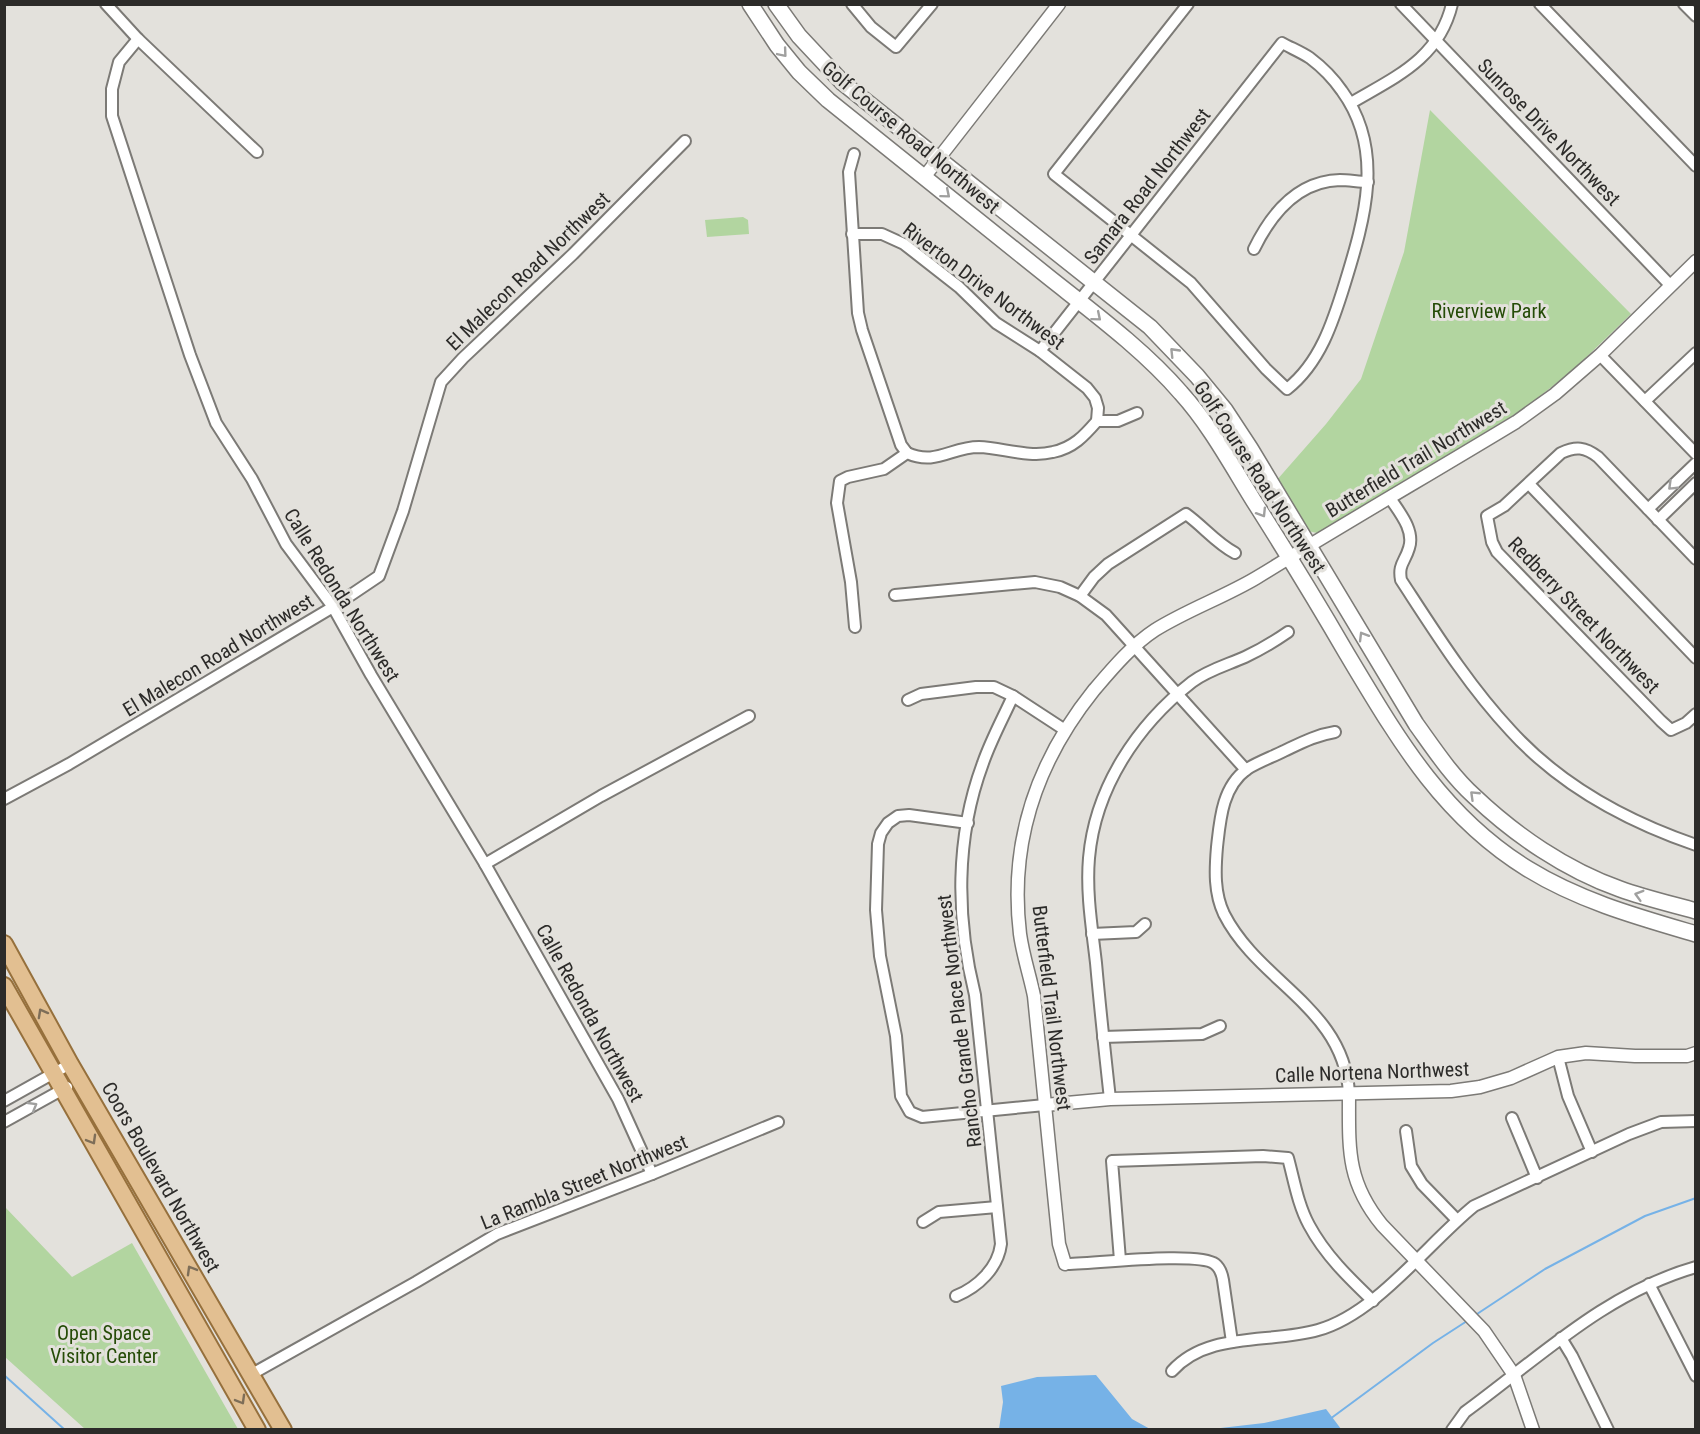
<svg xmlns="http://www.w3.org/2000/svg" width="1700" height="1434" viewBox="0 0 1700 1434" font-family="'Roboto Condensed',sans-serif">
<style>
.green{fill:#b2d5a0}
.water{fill:#76b2e7}
.lines{fill:none;stroke-linecap:round;stroke-linejoin:round}
.stream{stroke:#76b2e7;stroke-width:2}
.minor-casing{stroke:#7c7a76;stroke-width:14}
.tertiary-casing{stroke:#7c7a76;stroke-width:15}
.secondary-casing{stroke:#7c7a76;stroke-width:18}
.primary-casing{stroke:#96703c;stroke-width:20}
.minor{stroke:#fff;stroke-width:10}
.tertiary{stroke:#fff;stroke-width:12}
.secondary{stroke:#fff;stroke-width:15}
.primary{stroke:#e2bf91;stroke-width:16}
.oneway{stroke:#a0a09f}
.oneway2{stroke:#7e6e58}
.labels{text-anchor:middle;dominant-baseline:central;stroke-width:6;stroke-linejoin:round;paint-order:stroke}
.street-label{font-size:20px;fill:#2c2b29;stroke:#e3e1dc}
.park-label{font-size:20px;fill:#254c07;stroke:#e3e1dc}
</style>
<rect width="100%" height="100%" fill="#e3e1dc"/>
<g class="green">
<path d="M1430,110L1631,314L1574,369L1525,408L1317,533L1308,531L1276,481L1326,424L1361,379L1404,252Z"/>
<path d="M743,217L748,220L749,234L707,237L705,220Z"/>
<path d="M5,1207L72,1277L132,1243L238,1429H85L5,1357Z"/>
</g>
<g class="water">
<path d="M1096,1375L1132,1419L1150,1429H999L1003,1402L1001,1386L1037,1377Z"/>
<path d="M1326,1409L1341,1429H1212L1264,1423Z"/>
</g>
<g class="lines">
<g class="stream">
<path d="M1474,1316L1545,1269L1645,1216L1696,1198"/>
<path d="M4,1375L65,1430"/>
<path d="M1330,1419L1433,1343L1467,1321"/>
</g>
<g class="minor-casing">
<g id="minor">
<path d="M106,4L138,39L257,152"/>
<path d="M852,4L871,27L896,47L932,4"/>
<path d="M1401,4L1670,285"/>
<path d="M1540,4L1696,166"/>
<path d="M1684,4L1696,16"/>
<path d="M138,39L119,62L112,89V116L190,355L216,423L252,479L286,544L333,607L371,675L485,864L618,1099L652,1174"/>
<path d="M1351,103C1395,77 1439,59 1452,4"/>
<path d="M854,154L849,172L858,313L862,330L901,445L907,453"/>
<path d="M852,234H882L904,244L959,287L996,323L1040,351L1087,388L1095,398L1098,408L1097,421"/>
<path d="M1254,249C1271,214 1298,181 1340,180C1349,180 1359,182 1368,182"/>
<path d="M1040,351C1121,249 1201,145 1282,43C1291,48 1301,52 1310,58C1322,67 1333,78 1342,91C1385,150 1365,218 1345,283C1333,322 1320,363 1287,389L1266,369L1191,283L1054,174L1188,4"/>
<path d="M1600,355L1696,454"/>
<path d="M1645,401L1696,353"/>
<path d="M1529,484L1696,658"/>
<path d="M1390,498C1399,512 1415,530 1409,548C1405,562 1398,564 1401,580C1435,632 1468,685 1511,731C1561,786 1626,821 1696,845"/>
<path d="M1648,509L1696,463"/>
<path d="M1658,520L1696,483"/>
<path d="M1696,559L1598,457C1585,447 1576,446 1561,453L1504,506L1487,516L1492,542L1497,552L1661,721L1671,730L1686,723L1696,714"/>
<path d="M895,595L1035,582L1060,587L1080,596L1106,615L1246,770"/>
<path d="M1080,596L1094,577L1108,564L1186,514C1204,527 1216,543 1235,553"/>
<path d="M855,627L851,582L837,503L840,481L848,477L884,469L907,453C936,466 951,447 979,447C1003,448 1029,458 1053,452C1073,448 1084,436 1097,421H1118L1137,413"/>
<path d="M908,700L921,694L976,687H994L1013,696L1065,730"/>
<path d="M1335,732C1316,735 1301,743 1284,751C1272,757 1258,762 1247,769C1222,787 1220,820 1217,847C1215,870 1214,893 1224,914C1259,983 1344,1008 1349,1093"/>
<path d="M4,799L69,764L333,607L379,576L403,511L441,382L463,358L573,254L685,141"/>
<path d="M968,823L909,815L898,816L888,823L881,833L878,844L876,910L880,956L896,1036L901,1096L910,1112L922,1117L1045,1105"/>
<path d="M485,864L601,796L749,716"/>
<path d="M1092,934L1136,932L1145,924"/>
<path d="M1103,1037L1202,1034L1220,1026"/>
<path d="M1558,1057L1568,1096L1592,1152"/>
<path d="M1110,1099C1105,1054 1100,1008 1096,963C1092,928 1086,893 1089,858C1095,788 1137,725 1192,682C1208,670 1227,665 1245,657C1260,650 1275,641 1288,632"/>
<path d="M4,1101L70,1064"/>
<path d="M1512,1118L1537,1178"/>
<path d="M4,1122L67,1087"/>
<path d="M1406,1131L1411,1166L1422,1184L1457,1220"/>
<path d="M923,1222L939,1212L997,1207"/>
<path d="M1120,1260L1112,1161L1263,1156L1288,1158C1294,1180 1298,1205 1309,1225C1325,1255 1349,1278 1373,1301"/>
<path d="M1065,1264C1091,1264 1199,1251 1215,1264C1220,1268 1222,1274 1223,1280L1232,1342"/>
<path d="M1649,1284L1696,1376"/>
<path d="M956,1296C978,1287 998,1268 1001,1244L975,995C956,919 955,838 983,763C991,740 1003,718 1013,696"/>
<path d="M1561,1338L1572,1356L1608,1430"/>
<path d="M1172,1371C1208,1331 1269,1344 1318,1330C1376,1314 1427,1244 1474,1206L1629,1134L1661,1122L1696,1121"/>
<path d="M252,1374L416,1282L497,1234L652,1174L778,1122"/>
<path d="M1452,1430L1465,1412C1539,1358 1605,1293 1696,1267"/>
</g>
</g>
<g class="tertiary-casing">
<g id="tertiary">
<path d="M925,176L1059,4"/>
<path d="M1349,1093C1349,1148 1346,1181 1382,1225L1484,1331L1514,1375L1533,1430"/>
<path d="M1045,1105L1110,1099L1451,1091L1480,1087L1511,1078L1558,1057L1586,1053L1635,1056H1687L1696,1053"/>
<path d="M1065,1264L1059,1244L1034,996C1030,976 1023,956 1020,934C1009,843 1037,761 1094,690C1112,669 1132,645 1155,630C1187,610 1224,597 1256,578C1342,525 1430,474 1516,422L1555,394L1600,355L1696,261"/>
</g>
</g>
<g class="secondary-casing">
<g id="secondary">
<path d="M750,4L777,45L799,72L828,100C902,160 977,219 1051,279C1094,313 1145,351 1181,393C1211,426 1233,468 1257,506C1288,555 1318,604 1347,654C1398,739 1442,816 1528,869C1580,901 1638,917 1696,934"/>
<path d="M776,4L799,36L843,83L1150,327L1197,376L1225,410L1250,448L1416,724C1434,749 1451,775 1474,796C1515,835 1566,870 1620,889C1645,898 1671,904 1696,911"/>
</g>
</g>
<g class="primary-casing">
<g id="primary">
<path d="M4,944L70,1064L283,1430"/>
<path d="M4,986L257,1430"/>
</g>
</g>
<use href="#minor" class="minor"/>
<use href="#tertiary" class="tertiary"/>
<use href="#secondary" class="secondary"/>
<use href="#primary" class="primary"/>
</g>
<defs><path id="oneway-chevron" d="M-2-3.5L2.5 0L-2 3.5" fill="none" stroke-width="1.6" stroke-linecap="round" stroke-linejoin="round" transform="scale(1.5)"/></defs>
<g class="oneway">
<use href="#oneway-chevron" transform="translate(783 53) rotate(50)"/>
<use href="#oneway-chevron" transform="translate(946 194) rotate(40)"/>
<use href="#oneway-chevron" transform="translate(1097 317) rotate(40)"/>
<use href="#oneway-chevron" transform="translate(1174 352) rotate(-134)"/>
<use href="#oneway-chevron" transform="translate(1672 486) rotate(136)"/>
<use href="#oneway-chevron" transform="translate(1262 513) rotate(58)"/>
<use href="#oneway-chevron" transform="translate(1363 636) rotate(-121)"/>
<use href="#oneway-chevron" transform="translate(1474 795) rotate(-136)"/>
<use href="#oneway-chevron" transform="translate(1639 895) rotate(-164)"/>
<use href="#oneway-chevron" transform="translate(33 1106) rotate(-30)"/>
</g>
<g class="oneway2">
<use href="#oneway-chevron" transform="translate(42 1013) rotate(-119)"/>
<use href="#oneway-chevron" transform="translate(92 1140) rotate(60)"/>
<use href="#oneway-chevron" transform="translate(191 1270) rotate(-120)"/>
<use href="#oneway-chevron" transform="translate(241 1400) rotate(60)"/>
</g>
<g class="labels">
<g class="street-label">
<text transform="translate(1549 132) rotate(46)">Sunrose Drive Northwest</text>
<text transform="translate(911 137) rotate(40)">Golf Course Road Northwest</text>
<text transform="translate(1147 186) rotate(-52)">Samara Road Northwest</text>
<text transform="translate(528 271) rotate(-44)">El Malecon Road Northwest</text>
<text transform="translate(984 286) rotate(37)">Riverton Drive Northwest</text>
<text transform="translate(1416 459) rotate(-31)">Butterfield Trail Northwest</text>
<text transform="translate(1260 477) rotate(57)">Golf Course Road Northwest</text>
<text transform="translate(342 595) rotate(58)">Calle Redonda Northwest</text>
<text transform="translate(1584 615) rotate(46)">Redberry Street Northwest</text>
<text transform="translate(218 655) rotate(-31)">El Malecon Road Northwest</text>
<text transform="translate(1052 1008) rotate(83)">Butterfield Trail Northwest</text>
<text transform="translate(590 1013) rotate(61)">Calle Redonda Northwest</text>
<text transform="translate(959 1021) rotate(-97)">Rancho Grande Place Northwest</text>
<text transform="translate(1372 1072) rotate(-2)">Calle Nortena Northwest</text>
<text transform="translate(161 1177) rotate(60)">Coors Boulevard Northwest</text>
<text transform="translate(584 1182) rotate(-22)">La Rambla Street Northwest</text>
</g>
<g class="park-label">
<text x="1489" y="311">Riverview Park</text>
<text x="104" y="1333">Open Space<tspan x="104" dy="23">Visitor Center</tspan></text>
</g>
</g>
<rect width="1700" height="1434" fill="none" stroke="#2c2b29" stroke-width="12"/>
</svg>
